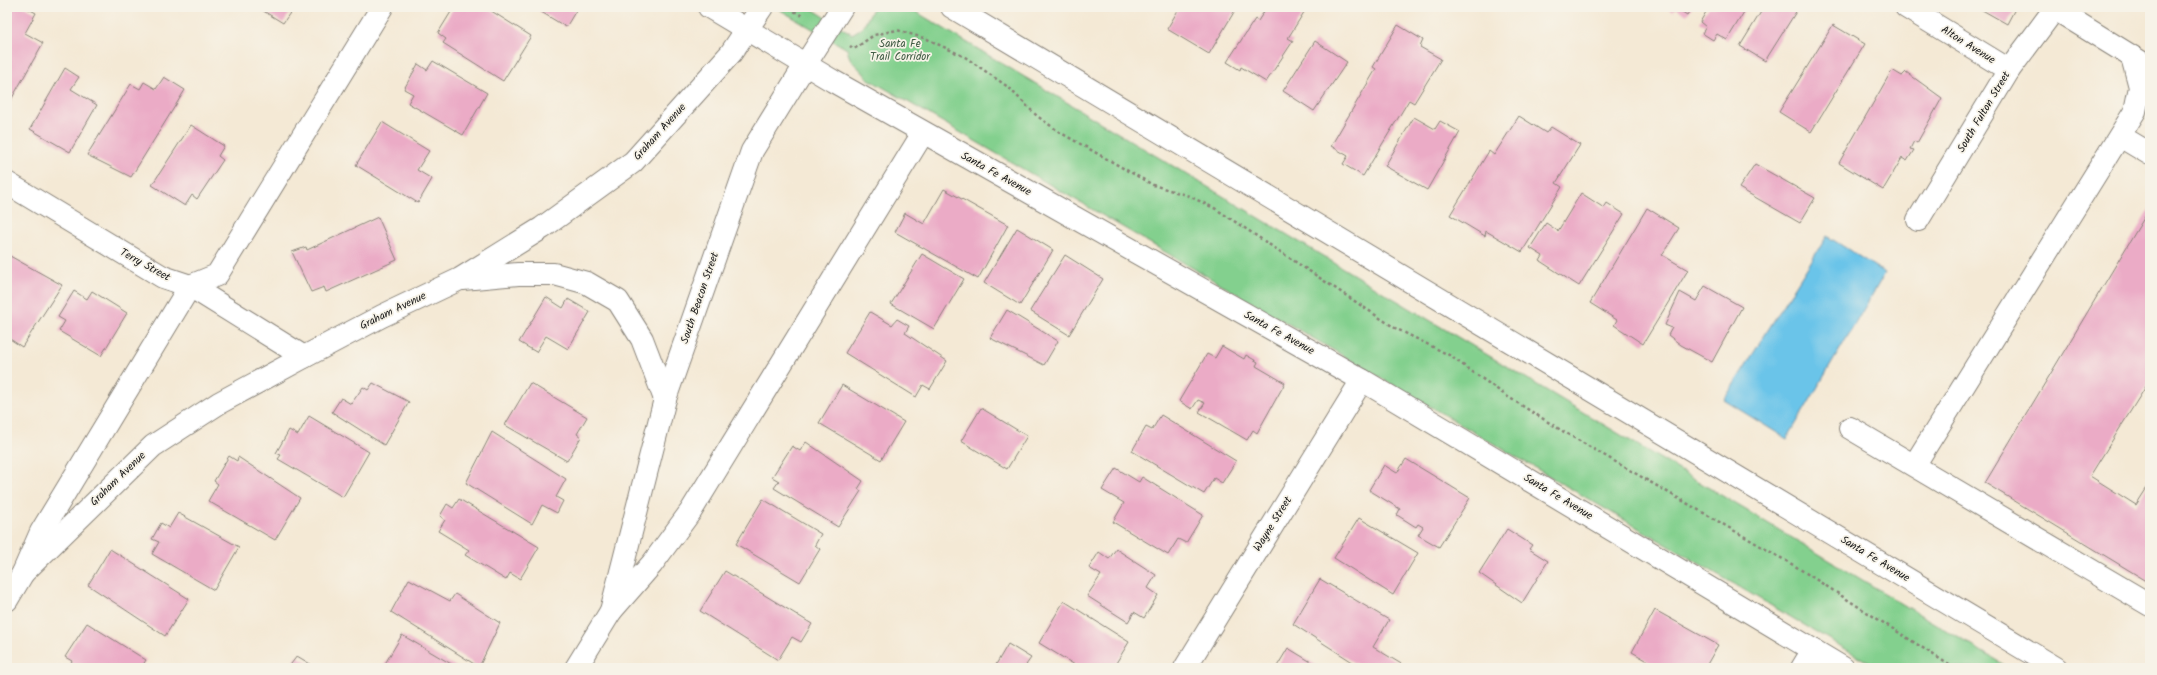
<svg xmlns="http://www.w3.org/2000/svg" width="2157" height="675" viewBox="0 0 2157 675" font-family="Kalam,sans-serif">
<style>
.green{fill:#83d08e;stroke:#507655}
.water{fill:#6bc4e9;stroke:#447082}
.building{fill:#ebabc6}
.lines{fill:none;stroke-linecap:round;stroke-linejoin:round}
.minor-casing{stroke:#888278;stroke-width:24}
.path{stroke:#888278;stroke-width:2.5;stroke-dasharray:3 3;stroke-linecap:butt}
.minor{stroke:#fff;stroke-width:22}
.labels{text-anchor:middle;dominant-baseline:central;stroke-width:3.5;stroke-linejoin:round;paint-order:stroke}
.park-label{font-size:11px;fill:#405b44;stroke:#f7f3e8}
.street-label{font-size:11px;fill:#1c1c1c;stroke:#f7f3e8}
</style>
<rect width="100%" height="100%" fill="#f7f3e8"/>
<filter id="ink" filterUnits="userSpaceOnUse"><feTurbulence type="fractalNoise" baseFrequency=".025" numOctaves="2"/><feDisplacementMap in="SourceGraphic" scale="8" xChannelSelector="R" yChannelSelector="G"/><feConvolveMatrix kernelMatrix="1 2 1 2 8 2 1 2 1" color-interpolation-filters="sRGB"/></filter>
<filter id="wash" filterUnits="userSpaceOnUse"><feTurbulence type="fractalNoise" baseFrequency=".012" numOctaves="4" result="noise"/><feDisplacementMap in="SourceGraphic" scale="16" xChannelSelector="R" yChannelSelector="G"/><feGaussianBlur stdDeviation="0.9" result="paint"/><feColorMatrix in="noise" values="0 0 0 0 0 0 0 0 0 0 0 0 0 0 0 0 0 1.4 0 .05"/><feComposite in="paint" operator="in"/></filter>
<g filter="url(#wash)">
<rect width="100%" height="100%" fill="#f4e9d5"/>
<path class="green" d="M775,7H809L852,34L862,28L874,7H908L2009,668H1878L867,78C859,65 850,65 847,49Z"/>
<path class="water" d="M1827,236L1885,273L1787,439L1724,400Z"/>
<g id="blocks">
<g class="building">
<path d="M8,7H25L36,13L25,33L43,43L7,107Z"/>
<path d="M257,7H294L283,23Z"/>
<path d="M454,7H485L531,36L503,81L443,43L446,39L438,33Z"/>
<path d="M533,7H578L566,27Z"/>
<path d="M1180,7H1237L1209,54L1167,29Z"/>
<path d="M1267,7H1302L1306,9L1288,38L1293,41L1266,82L1241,67L1240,70L1227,62L1255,19L1258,21Z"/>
<path d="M1664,7H1692L1687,15L1676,8L1673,12Z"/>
<path d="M1709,7H1747L1727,40L1717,34L1713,40L1702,33L1706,27L1700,22Z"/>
<path d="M1764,7H1799L1765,61L1740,46Z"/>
<path d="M1977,7H2016L2007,24Z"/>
<path d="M1398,25L1423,40L1420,47L1441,59L1414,103L1409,100L1363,176L1343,164L1348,156L1331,146L1376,69L1373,67Z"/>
<path d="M1833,25L1865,44L1811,132L1779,112Z"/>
<path d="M1315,41L1347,62L1314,111L1283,91Z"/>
<path d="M433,61L487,93L463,135L408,103L413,94L404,89L418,64L427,70Z"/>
<path d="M65,68L79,77L71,89L97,105L70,152L30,129Z"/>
<path d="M1892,70L1902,76L1906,72L1942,98L1917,143L1914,141L1910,149L1914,150L1907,161L1902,158L1883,190L1839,163Z"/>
<path d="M164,77L185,90L131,177L87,155L131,84L140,89L144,82L156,89Z"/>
<path d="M1519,116L1546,133L1551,127L1580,145L1556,183L1562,187L1522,252L1486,231L1485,236L1450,215L1489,151L1494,155Z"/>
<path d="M1414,117L1435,129L1440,121L1460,132L1427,190L1385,166Z"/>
<path d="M382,122L429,151L417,170L432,179L418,203L356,165Z"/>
<path d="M191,125L224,146L218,156L223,160L197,199L192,195L185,206L152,185Z"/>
<path d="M1755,164L1815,198L1800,223L1739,188Z"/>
<path d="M944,189L1008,225L978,279L895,232L905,213L924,224Z"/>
<path d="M1581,193L1604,208L1607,203L1624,214L1579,286L1540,261L1543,256L1530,248L1546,223L1558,231Z"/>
<path d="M1647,208L1679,228L1662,255L1688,270L1643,344L1614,325L1617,320L1590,303Z"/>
<path d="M2150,208V380L2090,476L2136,505L2150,483V583L1985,483Z"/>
<path d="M378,217L397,260L326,292L324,287L311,292L292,252L306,247L307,250Z"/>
<path d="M1017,228L1053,250L1020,305L984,283Z"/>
<path d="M922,254L964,279L934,329L891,304Z"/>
<path d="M1065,255L1103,279L1069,335L1030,311Z"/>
<path d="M10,256L62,285L22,347L7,337V260Z"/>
<path d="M1705,286L1742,307L1712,362L1681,345L1668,335L1672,328L1665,325L1680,292L1696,301Z"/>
<path d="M74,291L87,299L92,291L127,313L101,356L59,331L65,321L58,317Z"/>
<path d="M546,297L563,308L568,299L590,312L568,349L546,336L536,352L519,342Z"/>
<path d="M1007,310L1058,341L1044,365L990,338Z"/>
<path d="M870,312L892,325L897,319L909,326L905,333L947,361L930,389L923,385L916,397L845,353Z"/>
<path d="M1222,346L1244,359L1246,355L1258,362L1256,366L1285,383L1257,433L1253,430L1247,440L1199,412L1205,403L1198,400L1192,409L1179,401L1207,354L1215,358Z"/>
<path d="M373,383L409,402L384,445L332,412L341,398L351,404L363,387L368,390Z"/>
<path d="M530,383L587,417L577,434L581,437L567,461L505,425Z"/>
<path d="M842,385L904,422L881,460L819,423Z"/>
<path d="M981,408L1027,436L1007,469L961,441Z"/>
<path d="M1161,415L1236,461L1222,483L1214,478L1204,494L1132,451L1146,427L1152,430Z"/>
<path d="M309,416L369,452L343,497L278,459L281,455L276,453L289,430L298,435Z"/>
<path d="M492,432L566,479L556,497L563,501L557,513L542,505L532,524L466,483Z"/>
<path d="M806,442L863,481L858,489L861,491L838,527L774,488L779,481L772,477L792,446L800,451Z"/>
<path d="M229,456L237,461L238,457L300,498L275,540L208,501L218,484L214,481Z"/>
<path d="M1406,459L1470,498L1439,547L1418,535L1423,527L1418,524L1416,527L1397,515L1400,509L1369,490L1384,465L1397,473Z"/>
<path d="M1116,468L1139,482L1142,477L1203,515L1186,543L1178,539L1168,555L1113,522L1124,503L1102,490Z"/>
<path d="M459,499L539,547L520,579L510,573L506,580L465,555L469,550L438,531L445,520L440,516L447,504L453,508Z"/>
<path d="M763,499L821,534L815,545L820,549L800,582L736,544Z"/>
<path d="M178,513L239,547L214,590L152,554L159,542L152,539L161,523L169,528Z"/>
<path d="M1359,518L1418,553L1393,595L1334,558Z"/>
<path d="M1507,529L1532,545L1529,549L1548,561L1522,603L1479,573Z"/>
<path d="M110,549L189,599L165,636L88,585Z"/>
<path d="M1116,549L1156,575L1148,588L1158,595L1144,618L1134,612L1128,622L1087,596L1101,575L1089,568L1099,552L1109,559Z"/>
<path d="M725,571L812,624L801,642L792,637L778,660L700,611Z"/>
<path d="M409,579L450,601L455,594L500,623L479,667L391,612Z"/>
<path d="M1320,579L1389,620L1373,647L1408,668H1362L1293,624Z"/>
<path d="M1064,601L1129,642L1113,668H1080L1039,643Z"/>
<path d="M1655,610L1718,645L1705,668L1697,666L1696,668H1667L1662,665L1660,668L1632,652Z"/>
<path d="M87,623L146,660L141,668H73L69,666L72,661L65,657Z"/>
<path d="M402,635L458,668L383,667Z"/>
<path d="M1008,644L1031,658L1026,665L1031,668H994Z"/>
<path d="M1288,648L1321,668H1276Z"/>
<path d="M297,656L317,668H288Z"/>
</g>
</g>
</g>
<g filter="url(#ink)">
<use href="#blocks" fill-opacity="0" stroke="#888278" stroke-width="1"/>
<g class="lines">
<g class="minor-casing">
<g id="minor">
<path d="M709,7L833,81L1362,380L1843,668"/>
<path d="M952,7L2056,668"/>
<path d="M1906,7L2009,70"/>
<path d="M2055,9L2144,64"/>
<path d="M2120,136L2150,154"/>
<path d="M7,183L163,277L190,286L304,357"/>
<path d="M1918,220L2009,70L2056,7"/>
<path d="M463,279L518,274H554L587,283L618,301L642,339L665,399"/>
<path d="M1850,428L2150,605"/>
<path d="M1915,464L2135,111L2140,87L2132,57"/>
<path d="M23,573L153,446L219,403L304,357L382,316L460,279L542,228L633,162L731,53L762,7"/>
<path d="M7,600L23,573L41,532L190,286L217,275L382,7"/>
<path d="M611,611L665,399L752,151L805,65L842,7"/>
<path d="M576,668L611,611L652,564L691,511L923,133"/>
<path d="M1185,668L1362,380"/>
<path d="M1802,668L1813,650"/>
</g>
</g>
<g class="path">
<path d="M789,8L804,17"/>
<path d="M850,46L854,49L874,35L897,30L927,39L965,57L1008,87L1037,116L1061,133L1153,185L1189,196L1216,209L1395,328L1449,355L1505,395L1564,432L1795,566L1954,668"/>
</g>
<use href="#minor" class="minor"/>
</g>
</g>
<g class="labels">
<g class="park-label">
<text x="900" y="44">Santa Fe<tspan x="900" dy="13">Trail Corridor</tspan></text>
</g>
<g class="street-label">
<text transform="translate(1968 45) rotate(32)">Alton Avenue</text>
<text transform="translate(1984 112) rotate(-59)">South Fulton Street</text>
<text transform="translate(660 132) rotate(-48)">Graham Avenue</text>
<text transform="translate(996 174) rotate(29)">Santa Fe Avenue</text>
<text transform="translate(145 265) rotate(29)">Terry Street</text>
<text transform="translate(700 298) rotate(-71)">South Beacon Street</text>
<text transform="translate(393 311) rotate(-26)">Graham Avenue</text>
<text transform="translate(1279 333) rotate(29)">Santa Fe Avenue</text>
<text transform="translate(118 479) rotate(-44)">Graham Avenue</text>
<text transform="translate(1558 497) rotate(31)">Santa Fe Avenue</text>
<text transform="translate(1273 524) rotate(-58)">Wayne Street</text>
<text transform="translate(1875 559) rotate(31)">Santa Fe Avenue</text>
</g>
</g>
<rect width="2157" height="675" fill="none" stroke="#f7f3e8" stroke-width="24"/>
</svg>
